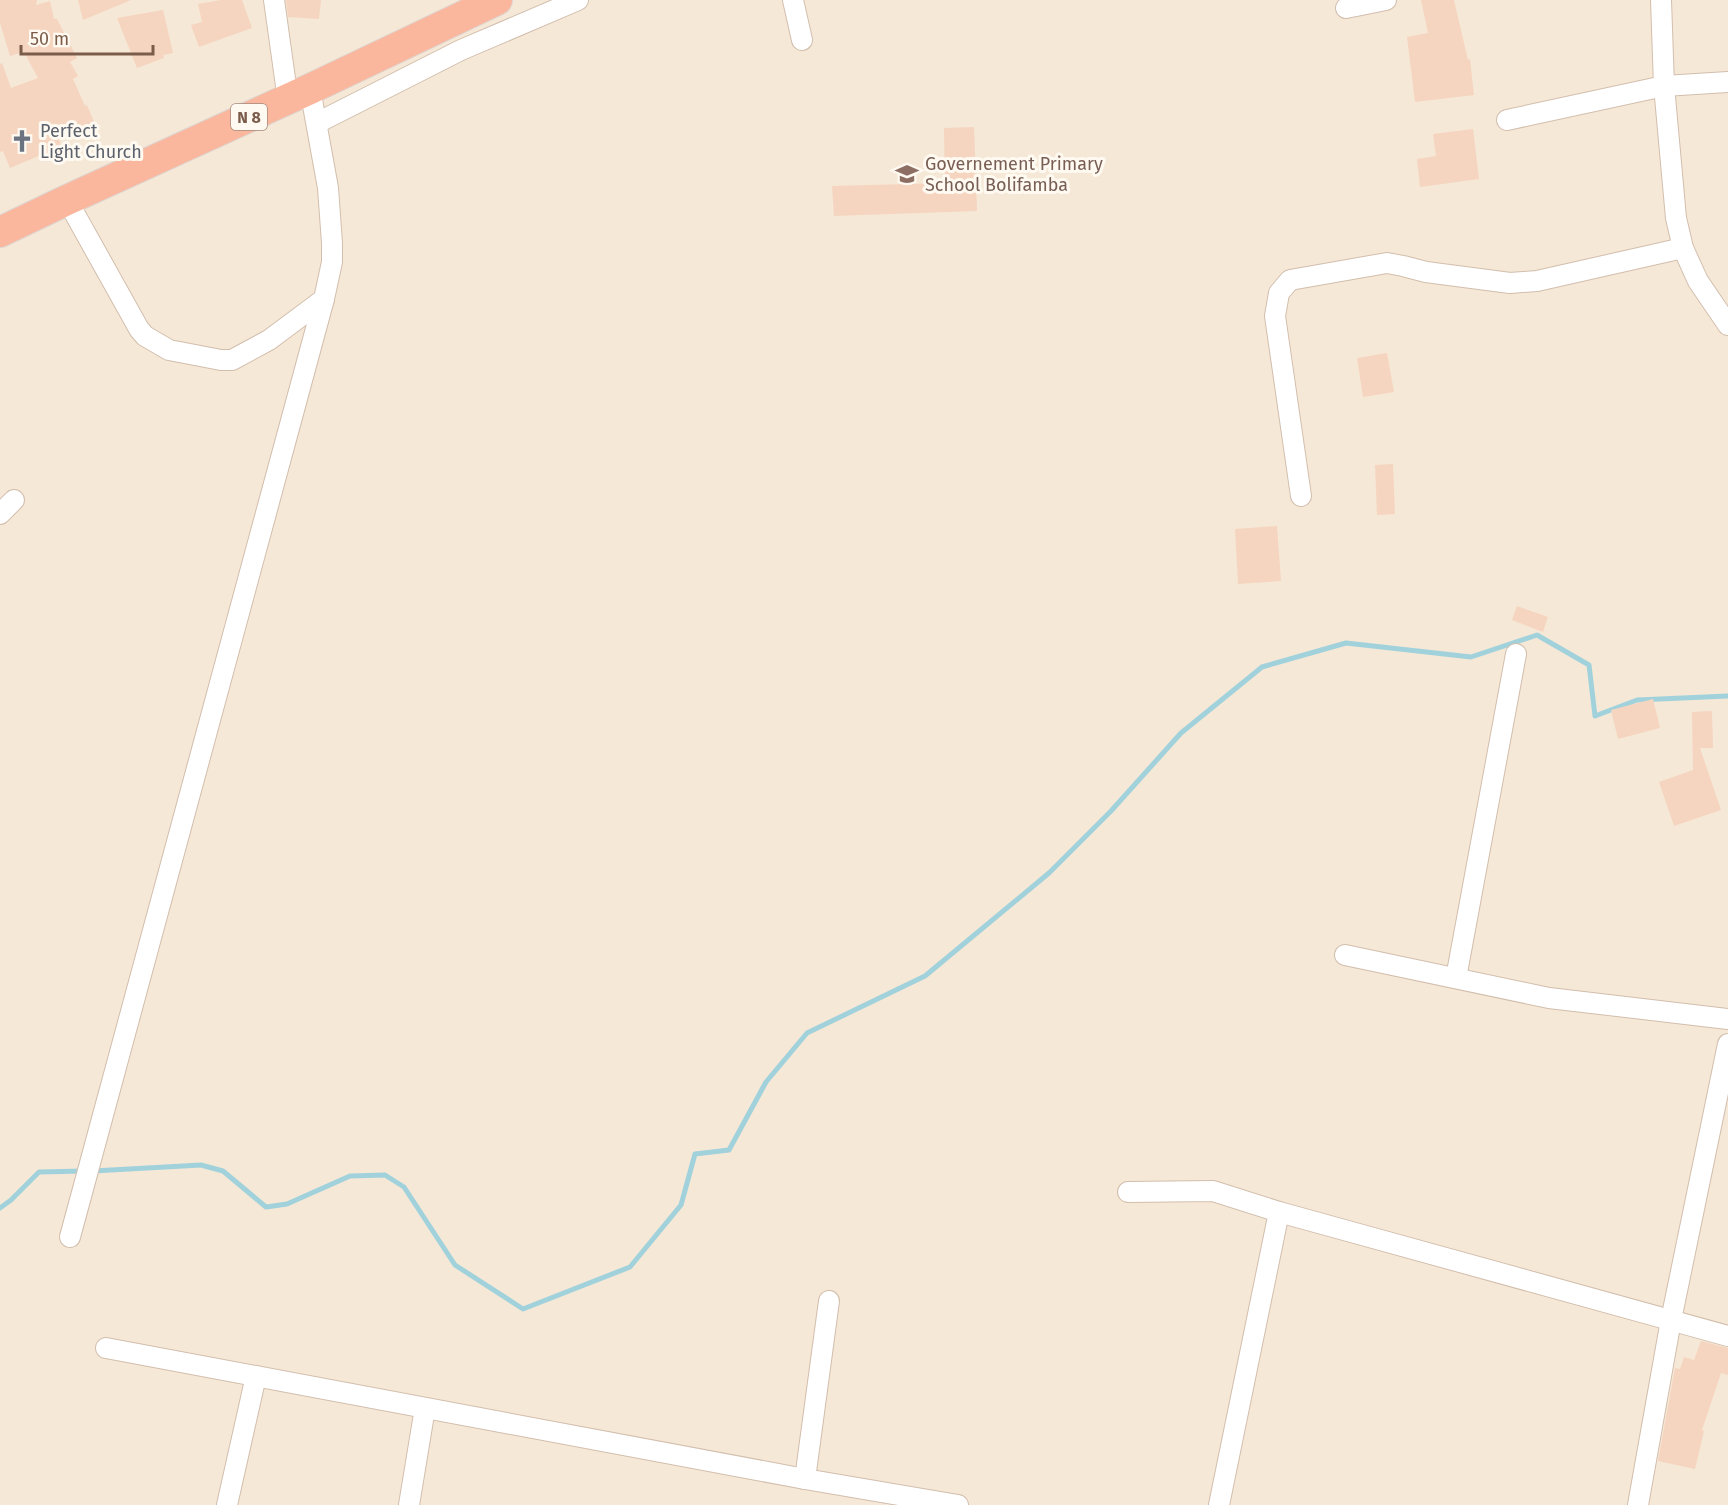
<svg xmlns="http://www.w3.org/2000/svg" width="1728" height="1505" viewBox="0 0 1728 1505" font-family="'Fira Sans',sans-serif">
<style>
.residential{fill:#f6e8d7}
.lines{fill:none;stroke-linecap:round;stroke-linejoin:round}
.stream{stroke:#a1d2dc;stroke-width:5}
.building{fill:#f5d5bf}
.minor-casing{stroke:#d2bead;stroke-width:22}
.highway-casing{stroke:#ddd5d0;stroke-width:32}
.minor{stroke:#fff;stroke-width:20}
.highway{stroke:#fbb79d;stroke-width:30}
.labels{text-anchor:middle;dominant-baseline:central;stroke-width:6;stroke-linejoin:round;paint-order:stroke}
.shield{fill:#fffaf1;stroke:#a38b7c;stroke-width:1.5}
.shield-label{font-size:16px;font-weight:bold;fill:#7b5c4a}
.worship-label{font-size:18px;fill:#5b616d;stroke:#fffaf1;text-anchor:start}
.education-label{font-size:18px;fill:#785e54;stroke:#fffaf1;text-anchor:start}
</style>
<rect width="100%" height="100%" fill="#fef6e9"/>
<rect class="residential" x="0" y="0" width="1728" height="1505"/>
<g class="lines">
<g class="stream">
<path d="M93,1171L201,1165L223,1171L266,1207L287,1204L350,1176L385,1175L404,1187L455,1265L523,1309L630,1267L681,1205L695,1154L729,1150L766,1082L807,1033L925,976L1049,873L1111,811L1181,733L1262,667L1346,643L1471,657L1537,635L1589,665L1595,716L1637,700L1728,696"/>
<path d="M0,1208L11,1200L39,1172L84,1171"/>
</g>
</g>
<g class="building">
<path d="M0,0H37L36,5L50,1L54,19H57L77,58L70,62L78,76L73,79L85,106L87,105L94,122L59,138L62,151L42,157L41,155L10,168L3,151L0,152V64L2,63L11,88L38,78L24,52L10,56L0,23Z"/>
<path d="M78,0H131L83,20Z"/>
<path d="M221,0H242L252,28L199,47L191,25L202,22L198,4Z"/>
<path d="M286,0H321L319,19L288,17Z"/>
<path d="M1421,0H1454L1468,60L1470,59L1474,95L1415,102L1407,37L1428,33Z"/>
<path d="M163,10L173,53L163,55L164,58L137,68L117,18Z"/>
<path d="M974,127L977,211L834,216L832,186L945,183L944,128Z"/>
<path d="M1473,129L1479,179L1420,187L1417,159L1436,156L1433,134Z"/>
<path d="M1387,353L1394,392L1363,397L1357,358Z"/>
<path d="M1393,464L1395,514L1377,515L1375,465Z"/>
<path d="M1277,526L1281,581L1238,584L1235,529Z"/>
<path d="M1517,606L1548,617L1543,632L1512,620Z"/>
<path d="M1653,699L1660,728L1618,739L1611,710Z"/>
<path d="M1712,711L1713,748H1700L1721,810L1674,826L1659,782L1693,770L1692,712Z"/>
<path d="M1701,1341L1728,1348V1375L1721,1373L1702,1430L1704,1431L1695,1469L1658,1461L1675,1368L1680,1369L1684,1357L1694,1360Z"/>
</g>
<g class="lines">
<g class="minor-casing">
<g id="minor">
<path d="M274,0L288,100"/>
<path d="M793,0L802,40"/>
<path d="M1661,0L1664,86L1676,218L1683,248L1698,281L1728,325"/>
<path d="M1346,8L1386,0"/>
<path d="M1507,120L1664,86L1728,82"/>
<path d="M317,123L461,50L578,0"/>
<path d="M67,200L139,329L145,336L169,350L221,360H232L269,340L324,299"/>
<path d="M1301,496L1275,316L1279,293L1290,280L1387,263L1403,266L1426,272L1510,283L1537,281L1683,248"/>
<path d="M0,514L14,500"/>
<path d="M1345,955L1549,998L1728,1019"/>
<path d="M1456,978L1516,654"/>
<path d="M1128,1192L1213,1191L1279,1212"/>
<path d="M70,1237L324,299L332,262V243L328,188L310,89"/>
<path d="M106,1348L805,1479L958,1505"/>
<path d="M805,1479L829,1301"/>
<path d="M227,1505L256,1376"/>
<path d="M409,1505L425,1408"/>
<path d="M1219,1505L1279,1212L1728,1336"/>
<path d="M1638,1505L1671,1320L1728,1044"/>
</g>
</g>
<g class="highway-casing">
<path id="highway" d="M0,232L67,200L310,89L497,0"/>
</g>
<use href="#minor" class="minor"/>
<use href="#highway" class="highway"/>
</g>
<defs>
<g id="church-bare" transform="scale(1.8)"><path d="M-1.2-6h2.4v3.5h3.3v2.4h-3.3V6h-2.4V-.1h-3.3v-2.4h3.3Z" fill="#6b7280" stroke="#fffaf1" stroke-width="2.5" paint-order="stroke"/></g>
<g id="school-bare" transform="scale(1.8)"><path d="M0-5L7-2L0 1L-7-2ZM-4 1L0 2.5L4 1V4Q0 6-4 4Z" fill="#8d6e63" stroke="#fffaf1" stroke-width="2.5" paint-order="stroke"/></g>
</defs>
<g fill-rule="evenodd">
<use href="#church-bare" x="22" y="141"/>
<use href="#school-bare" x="907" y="174"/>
</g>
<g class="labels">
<rect class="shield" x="231" y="104" width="36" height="26" rx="4.5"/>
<g class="shield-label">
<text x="249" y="117">N 8</text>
</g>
<g class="worship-label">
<text x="40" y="131">Perfect<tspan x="40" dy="21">Light Church</tspan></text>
</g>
<g class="education-label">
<text x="925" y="164">Governement Primary<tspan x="925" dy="21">School Bolifamba</tspan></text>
</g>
</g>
<path d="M21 45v9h132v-9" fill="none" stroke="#7b5c4a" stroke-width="3"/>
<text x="30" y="45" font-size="18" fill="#7b5c4a" stroke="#fffaf1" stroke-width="4.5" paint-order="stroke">50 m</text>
</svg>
